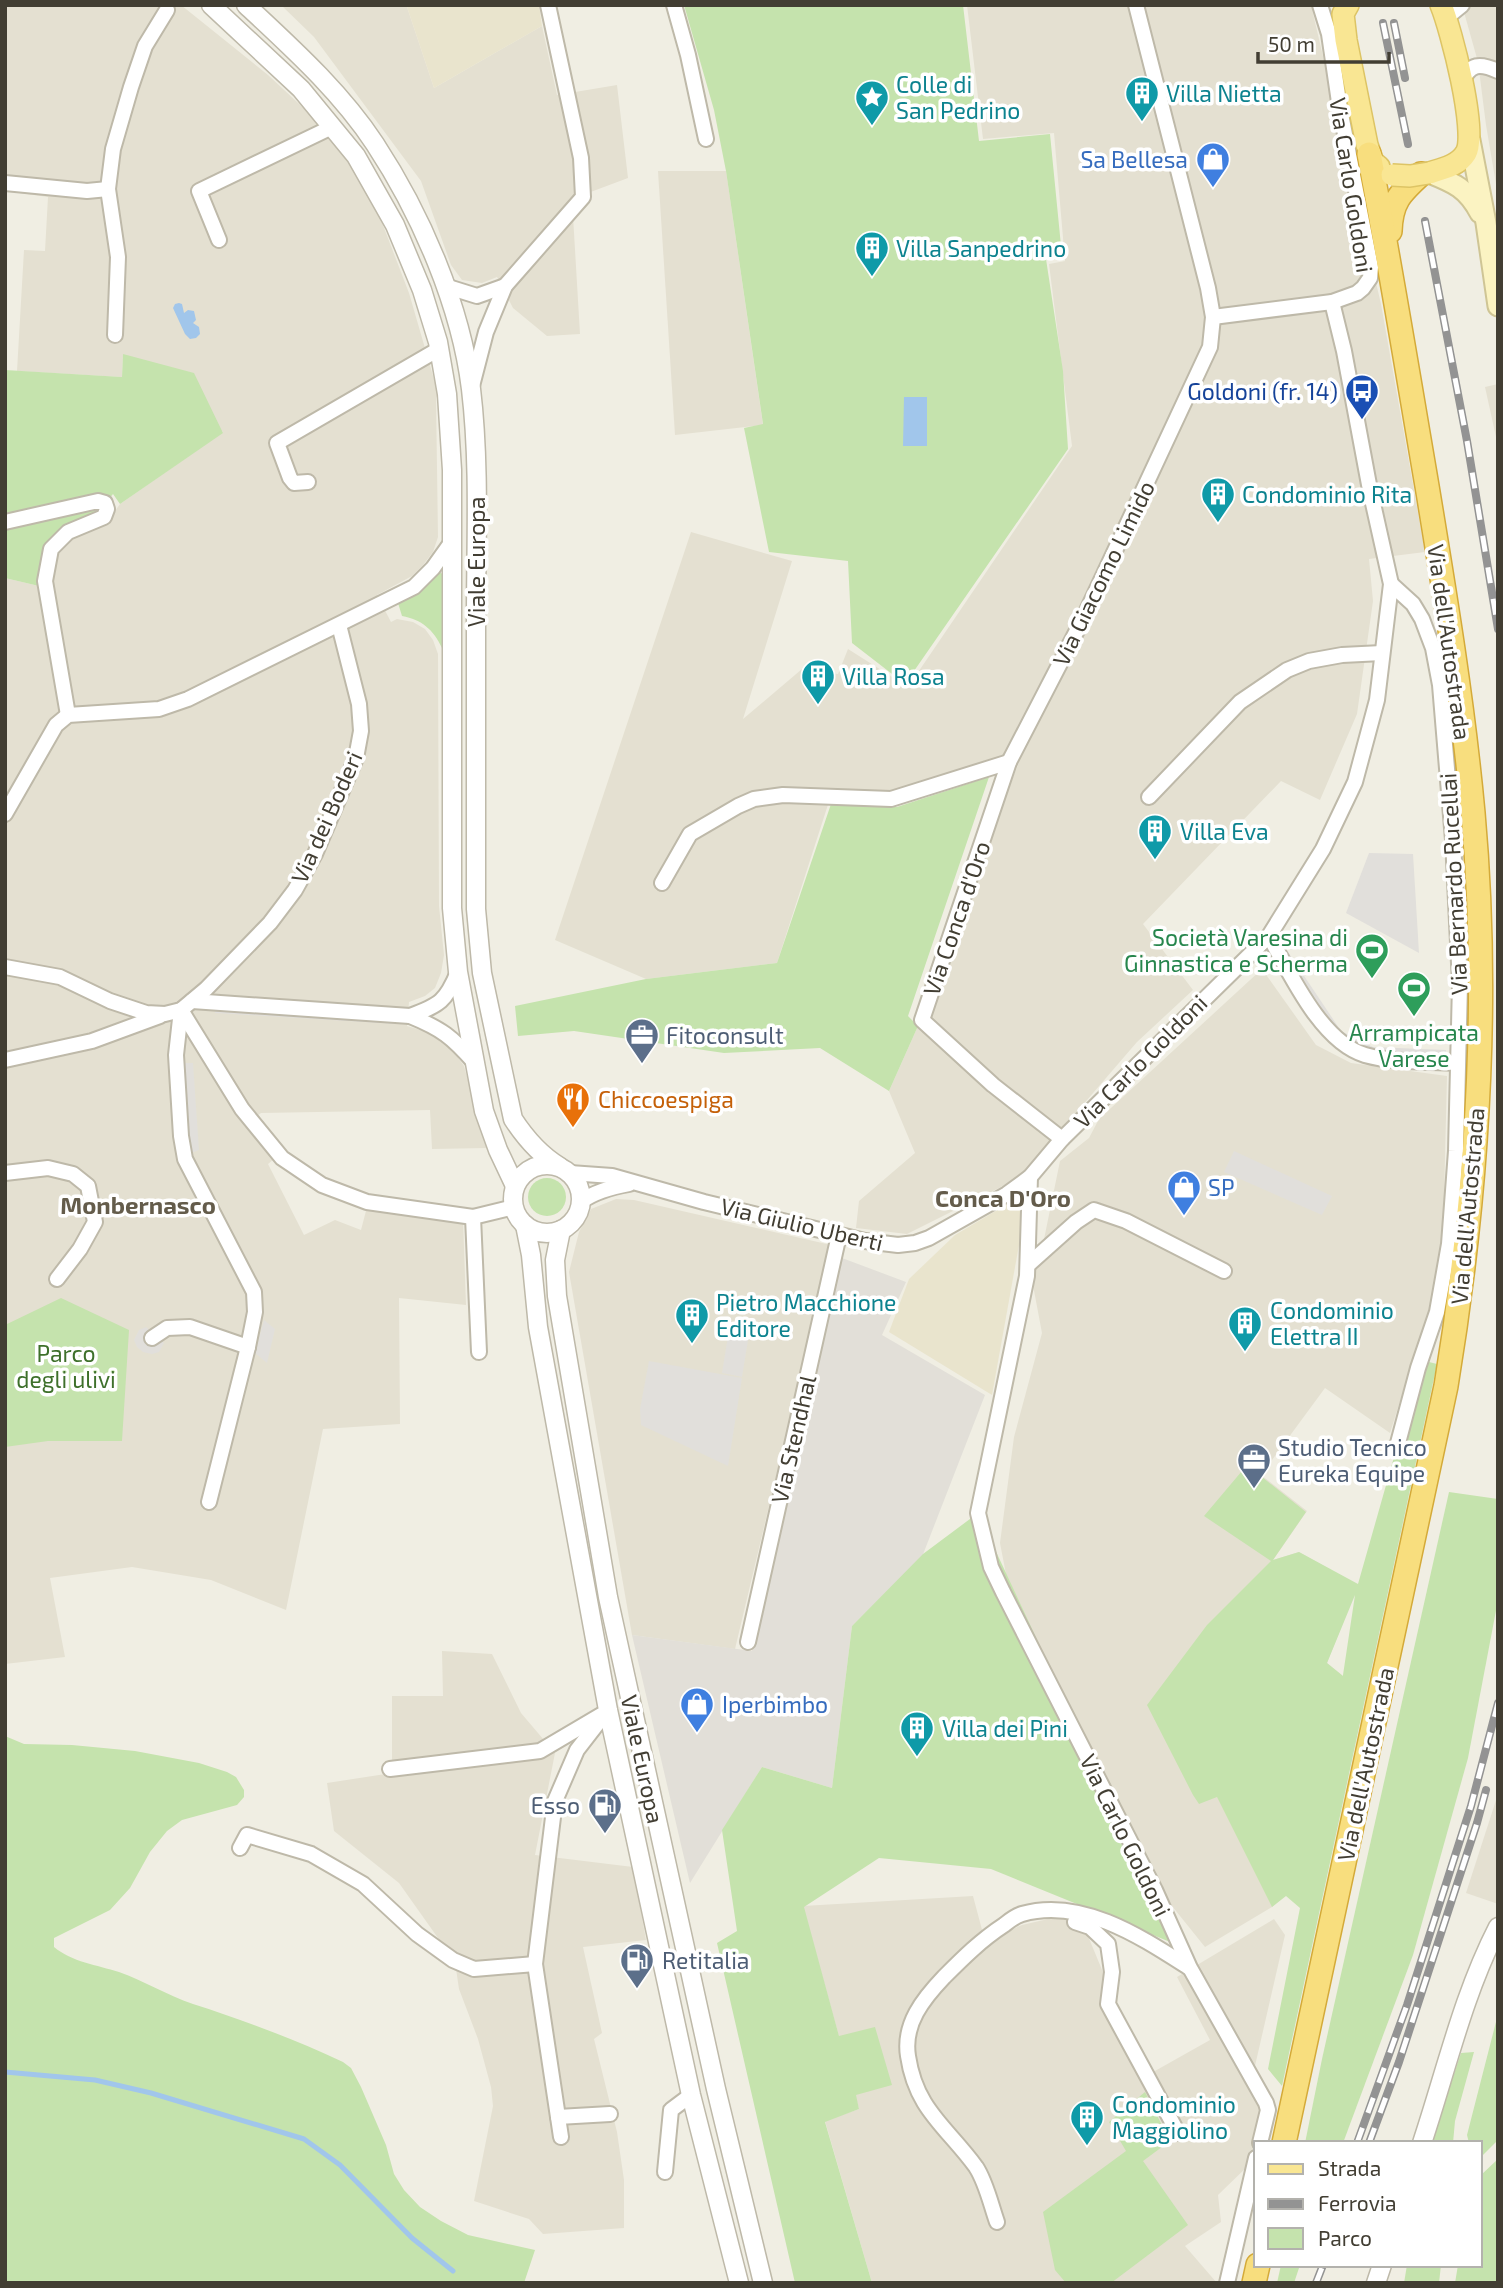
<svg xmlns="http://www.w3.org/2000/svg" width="1503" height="2288" viewBox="0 0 1503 2288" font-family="'Exo 2',sans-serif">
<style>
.residential{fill:#e4e0d1}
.industrial{fill:#e2dfd8}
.education{fill:#e9e4cd}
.green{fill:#c5e3ad;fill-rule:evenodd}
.parking{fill:#e1dfdb}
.water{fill:#a1c6eb}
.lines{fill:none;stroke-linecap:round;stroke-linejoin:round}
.stream{stroke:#a1c6eb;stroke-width:5}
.minor-casing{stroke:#beb9a9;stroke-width:18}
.tertiary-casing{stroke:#beb9a9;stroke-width:21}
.secondary-casing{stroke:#cfc595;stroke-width:23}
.primary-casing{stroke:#ddc465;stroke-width:24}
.trunk-casing{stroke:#d4aa39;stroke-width:26}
.minor{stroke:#fff;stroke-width:14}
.tertiary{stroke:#fff;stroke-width:18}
.secondary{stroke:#fbf3c2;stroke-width:19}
.primary{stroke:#f9e693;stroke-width:21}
.trunk{stroke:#f8de7e;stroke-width:23}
.rail-casing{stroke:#939393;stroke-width:8}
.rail{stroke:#fff;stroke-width:5;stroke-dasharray:16;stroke-linecap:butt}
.primary-bridge-casing{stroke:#ddc465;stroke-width:24;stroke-linecap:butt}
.primary-bridge{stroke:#f9e693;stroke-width:21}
.labels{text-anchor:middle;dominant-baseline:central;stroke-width:7;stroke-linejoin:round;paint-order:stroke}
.culture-label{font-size:23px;fill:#0d838f;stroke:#fff;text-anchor:start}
.shop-label{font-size:23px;fill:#366cbe;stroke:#fff;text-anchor:start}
.street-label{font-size:23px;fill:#423e33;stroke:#fff}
.transit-label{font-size:23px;fill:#164399;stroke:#fff;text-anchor:end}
.leisure-label{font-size:23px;fill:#27864d;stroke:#fff;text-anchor:end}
.service-label{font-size:23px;fill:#4e5e75;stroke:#fff;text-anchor:start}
.food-label{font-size:23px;fill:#c56008;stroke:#fff;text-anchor:start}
.park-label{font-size:23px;fill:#3e702b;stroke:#fff}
.neighbourhood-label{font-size:24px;font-weight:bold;fill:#645c4b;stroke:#fff}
</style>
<rect width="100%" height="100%" fill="#f0eee3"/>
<g class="residential">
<path d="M5,5H181L268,75L311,115L348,161L381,220L409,293L438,393L436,398L438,537L433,552L423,565L412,576L377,595L391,622L397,619L413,622L425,629L433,640L438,654L439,906L444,955L441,973L435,988L425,996L409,1002L407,1026L431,1033L450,1046L464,1066L487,1148L432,1149L430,1110L261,1113L249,1122L274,1159L268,1164L304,1235L335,1220L361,1230L367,1207L463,1219L466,1305L399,1298L400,1424L323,1429L286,1610L211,1580L132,1567L50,1578L65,1657L5,1664V578L39,586L56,553L75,535L108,521L120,504L223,432L123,354L122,377L17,371L24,250L45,251L48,197L5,191Z"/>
<path d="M281,5H409L407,7L434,88L542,26L557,95L617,85L628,178L572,199L580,334L547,336L513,308L497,277L482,283L462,280L451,265L421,181L314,37Z"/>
<path d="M967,5H1311L1381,304L1425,552L1369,559L1373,601L1357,714L1320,800L1281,781L1143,924L1193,990L1137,1042L1050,1143L1029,1173L907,1234L856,1228L859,1201L915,1153L889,1091L918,1026L1019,762L897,794L833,789L777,963L646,979L555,940L691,532L792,561L743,719L802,669L838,674L848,649L908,687L1072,446L1049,264L1065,261L1054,133L983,139Z"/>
<path d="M1462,5H1498V196L1486,125L1478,62Z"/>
<path d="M658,171H726L763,425L675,435Z"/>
<path d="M1498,384V446L1485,387Z"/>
<path d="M1262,969L1316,1045L1351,1063L1447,1076L1444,1199L1438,1281L1390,1433L1325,1388L1261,1475L1307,1511L1273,1560L1299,1552L1358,1585L1327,1663L1343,1676L1286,1895L1272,1907L1205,1947L1151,1880L1105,1774L1010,1595L1000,1543L1014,1437L1042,1333L1029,1264L1042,1249L1060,1161L1089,1138L1099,1119Z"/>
<path d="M616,1199L634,1200L831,1245L735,1649L632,1635L569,1272L579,1232L591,1209Z"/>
<path d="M442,1651L492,1654L521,1713L555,1753L535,1855L633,1867L646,1940L583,1947L602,2033L594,2039L617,2132L624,2180V2228L543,2234L529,2219L474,2201L493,2106L491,2087L478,2039L459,1989L455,1962L399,1883L334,1831L327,1783L392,1773V1696H443Z"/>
<path d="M1498,1794V1904L1466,1893Z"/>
<path d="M973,1896L985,1941L1022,1925L1061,1916L1088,1936L1146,2076L1210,2040L1177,1977L1274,1919L1285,1935L1252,2079L1266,2100L1251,2163L1218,2195L1221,2222L1185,2246L1217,2283H872L825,2121L859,2109L803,1906Z"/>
</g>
<path class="industrial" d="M842,1258L906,1282L882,1335L985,1395L922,1557L852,1626L832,1788L762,1767L690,1883L632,1635L752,1651Z"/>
<g class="education">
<path d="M409,5H539L542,26L434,88L407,7Z"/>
<path d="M1016,1199L1026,1206L992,1395L889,1332L909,1279L955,1235Z"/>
</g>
<g class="green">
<path d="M684,5H963L979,141L1050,134L1062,256L1046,259L1063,371L1068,449L905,684L852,643L848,561L769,552L744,428L763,424L726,171L714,110Z"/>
<path d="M123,354L194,373L223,433L120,504L113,494L98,512L65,527L39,586L5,578V370L122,377Z"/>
<path d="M438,572L443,574L442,648C433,629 422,620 402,616L398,603L418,591Z"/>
<path d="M989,777L908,1016L918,1026L889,1091L820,1048L724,1053L574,1031L518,1036L515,1006L646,979L777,963L831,804L897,807Z"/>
<circle cx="547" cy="1197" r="19"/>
<path d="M61,1298L129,1330L122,1441H48L5,1447V1325Z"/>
<path d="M1425,1361L1437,1364L1282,2086L1268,2069L1300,1908L1286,1896L1272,1907L1217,1797L1199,1804L1193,1795L1147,1705L1207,1625L1271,1561L1204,1516L1247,1465L1306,1512L1273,1560L1299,1552L1358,1584L1398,1443ZM1355,1595L1343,1675V1676L1327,1663Z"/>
<path d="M1449,1492L1498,1499V1600L1468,1758L1413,1955L1343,2143H1305L1322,2059Z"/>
<path d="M978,1513L1180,1946L991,1869L879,1858L804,1907L839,2036L875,2027L892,2085L856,2095L859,2109L825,2122L872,2283H795L717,1943L737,1931L722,1830L762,1767L832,1788L852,1626L923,1554Z"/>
<path d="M5,1736L24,1744L72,1745L135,1751L199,1763L227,1772L236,1777L244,1790V1797L237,1805L182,1820L167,1831L150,1852L130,1888L110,1910L54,1938V1947C72,1962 97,1965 119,1972C144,1981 167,1995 193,2004C243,2020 294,2039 343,2062L351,2068L361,2087L386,2145L394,2174L404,2190L420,2207L441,2221L468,2235L535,2250L524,2283H5Z"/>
<path d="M1498,2014V2140L1480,2158V2143H1469L1467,2135Z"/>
<path d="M1474,2052L1455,2121L1453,2143H1431L1461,2053Z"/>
<path d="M1145,2092L1170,2141L1143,2161L1188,2225L1111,2283H1066L1055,2270L1043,2212L1126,2151L1109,2122Z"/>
<path d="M1498,2159V2283H1455L1458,2265H1480V2176Z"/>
<path d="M1281,2265H1300L1294,2283H1277Z"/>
<path d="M1407,2265H1441L1439,2283H1404Z"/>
</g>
<g class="parking">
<path d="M1369,853L1413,854L1419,953L1346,913Z"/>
<path d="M1288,952L1341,1031L1373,1047L1446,1050V1055L1371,1051L1337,1034L1283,956Z"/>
<path d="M216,1006L398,1018V1024L215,1013Z"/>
<path d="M182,1063H193L199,1150L189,1154Z"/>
<path d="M1234,1151L1332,1196L1322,1215L1224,1172Z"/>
<path d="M264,1320L275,1329L267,1363L255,1353Z"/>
<path d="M146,1327L164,1343L159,1352L152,1354L143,1352L137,1347L134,1340L139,1330Z"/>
<path d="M729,1330L749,1334L742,1377L722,1373Z"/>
<path d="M649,1361L742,1378L728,1466L641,1425L640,1409Z"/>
</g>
<g class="water">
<path d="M179,303L182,304L184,313L188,310L194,311L196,320L193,323L199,327L200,334L196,338L190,339L185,334L173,308L175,304Z"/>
<path d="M904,397H927V446H903Z"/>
</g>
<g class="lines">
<path class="stream" d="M5,2072L95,2080L151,2093L304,2139L340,2165L412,2238L453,2271"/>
<g class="minor-casing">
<g id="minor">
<path d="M674,5L688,55L706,139"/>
<path d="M1446,18L1462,5"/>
<path d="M1462,82C1470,63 1480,63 1498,71"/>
<path d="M5,183L87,191L108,189"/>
<path d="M219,240L199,191L332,127"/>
<path d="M445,286L477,296L505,286"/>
<path d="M1213,317L1332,302L1357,293L1363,288L1370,278L1371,267L1340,109L1329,34L1320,5"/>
<path d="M115,335L118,257L108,189L113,149L131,87L145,46L167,10"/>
<path d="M472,386L486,332L505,286L583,197L581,158L548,5"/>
<path d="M308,482L294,483L290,478L277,443L439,349"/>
<path d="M5,522L98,501L105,503L107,509L104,517L68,532L51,549L45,581L68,715"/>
<path d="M1391,584L1413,604L1422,619L1433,648L1440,685L1453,840L1460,984L1456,1151L1449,1244L1437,1312L1418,1368L1398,1443"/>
<path d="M1149,797L1240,702L1287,670L1309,661L1342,655L1382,653"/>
<path d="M5,814L56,725L68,715L159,709L188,699L414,587L433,568L453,540"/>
<path d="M662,883L690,834L738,806L754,799L783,795L891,799L1009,762"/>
<path d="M1269,936C1290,973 1321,1042 1365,1055C1394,1063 1427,1061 1457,1063"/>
<path d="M5,967L60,977L110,1001L146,1013L165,1014L181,1010L206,989L270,923L295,890L315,854L356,758L361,731L359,704L339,625"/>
<path d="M192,1001L410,1016C442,1029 452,1037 474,1062"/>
<path d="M181,1010L176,1055L181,1136L185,1159L254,1292L255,1312L248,1347L209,1502"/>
<path d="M181,1010L242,1109L282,1158L322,1185L367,1202L473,1217"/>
<path d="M410,1016C440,1005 446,1001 458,972"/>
<path d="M5,1060L92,1041L160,1016"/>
<path d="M1062,1139L993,1085L922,1020L1009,762L1084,617L1210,347L1213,317L1208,288L1136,5"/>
<path d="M5,1173L48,1168L73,1174L88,1186L95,1222L80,1249L57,1279"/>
<path d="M570,1173L612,1176L704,1202L865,1241L898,1245L915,1243L929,1238L1007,1194L1030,1177L1062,1139L1269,936L1323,849L1355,782L1377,700L1391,584L1370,490L1344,351L1332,302"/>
<path d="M1030,1177L1027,1276L978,1513L991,1567L1003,1592L1155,1890L1190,1968L1266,2103L1268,2110L1260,2143"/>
<path d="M582,1201C596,1191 612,1187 629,1184"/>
<path d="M1029,1264L1076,1222L1094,1210L1126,1221L1224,1271"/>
<path d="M152,1338L167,1328L190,1327L248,1347"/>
<path d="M479,1352L473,1217L514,1207"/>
<path d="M748,1642L839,1235"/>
<path d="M390,1769L540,1751L601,1715"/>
<path d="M240,1848L247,1835L311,1854L363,1884L417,1934L453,1960L474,1969L535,1964"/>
<path d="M1075,1922L1090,1927L1108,1944L1112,1972L1108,2004L1178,2133"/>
<path d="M558,2117L610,2114"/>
<path d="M561,2137L535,1964L555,1801L577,1750L608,1710"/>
<path d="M665,2172L671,2110L691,2095"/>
<path d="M997,2222C991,2205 986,2182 976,2167C947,2127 916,2110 908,2056C903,2024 923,1999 944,1977C963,1958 981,1940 1004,1925C1009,1921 1015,1916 1022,1914C1081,1897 1141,1937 1188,1967"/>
<path d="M1227,2283L1256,2158"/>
</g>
</g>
<g class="tertiary-casing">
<g id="tertiary">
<path d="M211,5L301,89L356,156L395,225L422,290L438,342L447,394L452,470V908L458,972L484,1111L498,1150L515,1186"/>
<path d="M246,5C292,48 340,91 375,144C421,214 461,306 471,389C480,464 476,542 476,617C476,714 476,812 476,909L482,973L513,1119C526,1139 540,1155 560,1167"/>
<circle cx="547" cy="1199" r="34"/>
<path d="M525,1225L531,1255L538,1327L608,1710L691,2095L739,2283"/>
<path d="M561,1230L555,1260L557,1296L608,1597L716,2089L763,2283"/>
<path d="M1422,2143C1446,2071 1463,1995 1498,1927"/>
<path d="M1376,2283L1382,2265"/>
</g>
</g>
<g class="secondary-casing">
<g id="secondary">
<path d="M1470,140L1486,223L1498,306"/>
<path d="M1429,173C1454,183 1467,188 1480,213"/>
</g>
</g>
<g class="primary-casing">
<g id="primary">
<path d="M1348,5L1343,14L1346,40L1367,145L1373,162L1379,167"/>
<path d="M1429,173C1442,169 1458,166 1466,153C1478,133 1451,29 1441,5"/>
</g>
</g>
<g class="trunk-casing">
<g id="trunk">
<path d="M1390,231C1391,202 1400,193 1421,174"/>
<path d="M1284,2143L1446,1386C1477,1198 1490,1003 1473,813C1463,704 1445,595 1427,486C1408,375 1390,264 1369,154"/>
<path d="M1254,2283L1258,2265"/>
</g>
</g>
<use href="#minor" class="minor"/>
<use href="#tertiary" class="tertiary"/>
<use href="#secondary" class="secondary"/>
<use href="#primary" class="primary"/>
<use href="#trunk" class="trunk"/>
<g class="rail-casing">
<g id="rail">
<path d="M1383,23L1408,144"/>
<path d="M1394,23L1405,78"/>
<path d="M1425,221L1467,441L1498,629"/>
<path d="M1357,2143L1407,2005L1471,1806L1498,1703"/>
<path d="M1369,2143L1399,2062L1477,1823L1486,1790"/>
<path d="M1316,2283L1323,2265"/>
</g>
</g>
<use href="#rail" class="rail"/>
<g class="primary-bridge-casing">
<path id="primary-bridge" d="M1392,175L1410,176L1429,173"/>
</g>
<use href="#primary-bridge" class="primary-bridge"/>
</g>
<defs>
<g id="building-pin" transform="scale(1.75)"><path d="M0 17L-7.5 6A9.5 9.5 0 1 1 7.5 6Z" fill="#0f9aa8" stroke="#fff"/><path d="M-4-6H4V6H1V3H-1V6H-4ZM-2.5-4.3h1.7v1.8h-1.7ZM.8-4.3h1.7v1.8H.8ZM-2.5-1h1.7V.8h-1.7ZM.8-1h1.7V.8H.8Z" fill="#fff"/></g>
<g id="sight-pin" transform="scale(1.75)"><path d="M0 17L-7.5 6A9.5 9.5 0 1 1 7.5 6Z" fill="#0f9aa8" stroke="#fff"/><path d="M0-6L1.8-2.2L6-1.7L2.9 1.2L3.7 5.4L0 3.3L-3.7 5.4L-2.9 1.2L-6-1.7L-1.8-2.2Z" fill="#fff"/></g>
<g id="shop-pin" transform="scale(1.75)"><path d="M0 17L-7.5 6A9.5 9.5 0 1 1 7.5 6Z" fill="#3f7fe0" stroke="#fff"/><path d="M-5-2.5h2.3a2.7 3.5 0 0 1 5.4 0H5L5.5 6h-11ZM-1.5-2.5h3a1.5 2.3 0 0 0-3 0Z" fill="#fff"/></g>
<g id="bus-pin" transform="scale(1.75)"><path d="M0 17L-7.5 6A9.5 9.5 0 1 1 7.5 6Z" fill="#1a4fb4" stroke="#fff"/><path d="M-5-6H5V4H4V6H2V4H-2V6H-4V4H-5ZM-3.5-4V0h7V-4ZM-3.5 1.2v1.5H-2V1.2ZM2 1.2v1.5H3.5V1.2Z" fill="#fff"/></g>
<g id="stadium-pin" transform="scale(1.75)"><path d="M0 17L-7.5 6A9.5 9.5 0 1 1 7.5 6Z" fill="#2e9e5b" stroke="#fff"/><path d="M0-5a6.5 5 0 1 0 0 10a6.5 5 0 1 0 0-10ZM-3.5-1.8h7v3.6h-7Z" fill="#fff"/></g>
<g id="office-pin" transform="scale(1.75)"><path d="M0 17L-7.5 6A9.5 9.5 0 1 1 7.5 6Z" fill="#5c6f8a" stroke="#fff"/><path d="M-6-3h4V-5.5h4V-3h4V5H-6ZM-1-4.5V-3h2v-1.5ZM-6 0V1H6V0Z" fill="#fff"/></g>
<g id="restaurant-pin" transform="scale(1.75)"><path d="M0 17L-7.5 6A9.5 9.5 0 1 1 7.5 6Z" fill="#e8710a" stroke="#fff"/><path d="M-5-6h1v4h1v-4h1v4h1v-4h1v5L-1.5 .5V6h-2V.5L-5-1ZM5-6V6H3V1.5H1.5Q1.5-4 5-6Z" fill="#fff"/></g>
<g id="fuel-pin" transform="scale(1.75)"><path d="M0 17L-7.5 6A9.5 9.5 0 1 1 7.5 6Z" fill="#5c6f8a" stroke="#fff"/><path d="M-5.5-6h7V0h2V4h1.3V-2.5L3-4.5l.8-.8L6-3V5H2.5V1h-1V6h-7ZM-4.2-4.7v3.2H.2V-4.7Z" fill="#fff"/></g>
</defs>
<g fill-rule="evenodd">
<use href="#building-pin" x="1142" y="93"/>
<use href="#sight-pin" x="872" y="97"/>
<use href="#shop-pin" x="1213" y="159"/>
<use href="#building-pin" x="872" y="248"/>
<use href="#bus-pin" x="1362" y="391"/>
<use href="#building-pin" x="1218" y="494"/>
<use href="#building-pin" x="818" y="676"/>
<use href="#building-pin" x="1155" y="831"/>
<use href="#stadium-pin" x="1372" y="950"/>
<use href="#stadium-pin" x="1414" y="988"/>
<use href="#office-pin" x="642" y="1035"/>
<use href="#restaurant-pin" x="573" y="1099"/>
<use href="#shop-pin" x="1184" y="1187"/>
<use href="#building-pin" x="692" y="1315"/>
<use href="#building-pin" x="1245" y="1323"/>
<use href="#office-pin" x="1254" y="1460"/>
<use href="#shop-pin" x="697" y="1704"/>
<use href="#building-pin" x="917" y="1728"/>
<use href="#fuel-pin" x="605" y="1805"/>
<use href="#fuel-pin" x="637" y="1960"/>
<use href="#building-pin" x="1087" y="2117"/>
</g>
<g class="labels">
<g class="culture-label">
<text x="896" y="84">Colle di<tspan x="896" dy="26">San Pedrino</tspan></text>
<text x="1166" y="93">Villa Nietta</text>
<text x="896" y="248">Villa Sanpedrino</text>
<text x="1242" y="494">Condominio Rita</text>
<text x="842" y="676">Villa Rosa</text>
<text x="1180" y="831">Villa Eva</text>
<text x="716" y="1302">Pietro Macchione<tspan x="716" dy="26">Editore</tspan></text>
<text x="1270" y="1310">Condominio<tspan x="1270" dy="26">Elettra II</tspan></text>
<text x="942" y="1728">Villa dei Pini</text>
<text x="1112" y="2104">Condominio<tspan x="1112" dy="26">Maggiolino</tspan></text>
</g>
<g class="shop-label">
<text x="1188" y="159" text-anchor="end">Sa Bellesa</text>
<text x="1208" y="1187">SP</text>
<text x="722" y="1704">Iperbimbo</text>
</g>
<g class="street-label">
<text transform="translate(1352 185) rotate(81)">Via Carlo Goldoni</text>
<text transform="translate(476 562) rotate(-90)">Viale Europa</text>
<text transform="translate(1103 573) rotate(-64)">Via Giacomo Limido</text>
<text transform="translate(1450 642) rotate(82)">Via dell'Autostrada</text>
<text transform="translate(326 817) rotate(-66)">Via dei Boderi</text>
<text transform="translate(1453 884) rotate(-93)">Via Bernardo Rucellai</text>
<text transform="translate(956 918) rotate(-71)">Via Conca d'Oro</text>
<text transform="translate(1140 1061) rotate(-45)">Via Carlo Goldoni</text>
<text transform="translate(1467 1206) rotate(-85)">Via dell'Autostrada</text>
<text transform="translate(802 1224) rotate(13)">Via Giulio Uberti</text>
<text transform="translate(793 1439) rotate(-77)">Via Stendhal</text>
<text transform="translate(643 1759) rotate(78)">Viale Europa</text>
<text transform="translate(1365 1764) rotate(-78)">Via dell'Autostrada</text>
<text transform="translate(1126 1835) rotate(64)">Via Carlo Goldoni</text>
</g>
<g class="transit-label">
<text x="1338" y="391">Goldoni (fr. 14)</text>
</g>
<g class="leisure-label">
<text x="1348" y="937">Società Varesina di<tspan x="1348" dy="26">Ginnastica e Scherma</tspan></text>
<text x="1414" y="1032" text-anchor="middle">Arrampicata<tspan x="1414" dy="26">Varese</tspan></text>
</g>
<g class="service-label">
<text x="666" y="1035">Fitoconsult</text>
<text x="1278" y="1447">Studio Tecnico<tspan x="1278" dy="26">Eureka Equipe</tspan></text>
<text x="580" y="1805" text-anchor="end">Esso</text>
<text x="662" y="1960">Retitalia</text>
</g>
<g class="food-label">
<text x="598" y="1099">Chiccoespiga</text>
</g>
<g class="park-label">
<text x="66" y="1353">Parco<tspan x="66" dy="26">degli ulivi</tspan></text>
</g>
<g class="neighbourhood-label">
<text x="1003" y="1197">Conca D'Oro</text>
<text x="138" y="1204">Monbernasco</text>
</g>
</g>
<rect width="1503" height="2288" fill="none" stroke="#423e33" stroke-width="14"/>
<rect x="1254" y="2141" width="228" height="126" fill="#ffffff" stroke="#b3b2ad" stroke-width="2"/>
<rect x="1268" y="2164" width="35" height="10" fill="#f9e693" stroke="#b3b2ad" stroke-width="2"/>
<text x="1318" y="2176" font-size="21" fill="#423e33">Strada</text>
<rect x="1268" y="2199" width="35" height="10" fill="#939393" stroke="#b3b2ad" stroke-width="2"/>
<text x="1318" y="2211" font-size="21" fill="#423e33">Ferrovia</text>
<rect x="1268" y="2228" width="35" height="21" fill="#c5e3ad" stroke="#b3b2ad" stroke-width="2"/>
<text x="1318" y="2246" font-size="21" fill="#423e33">Parco</text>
<path d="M1258 52v10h131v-10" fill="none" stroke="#423e33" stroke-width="3.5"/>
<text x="1268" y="52" font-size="21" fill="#423e33" stroke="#ffffff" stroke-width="5" paint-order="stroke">50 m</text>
</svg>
